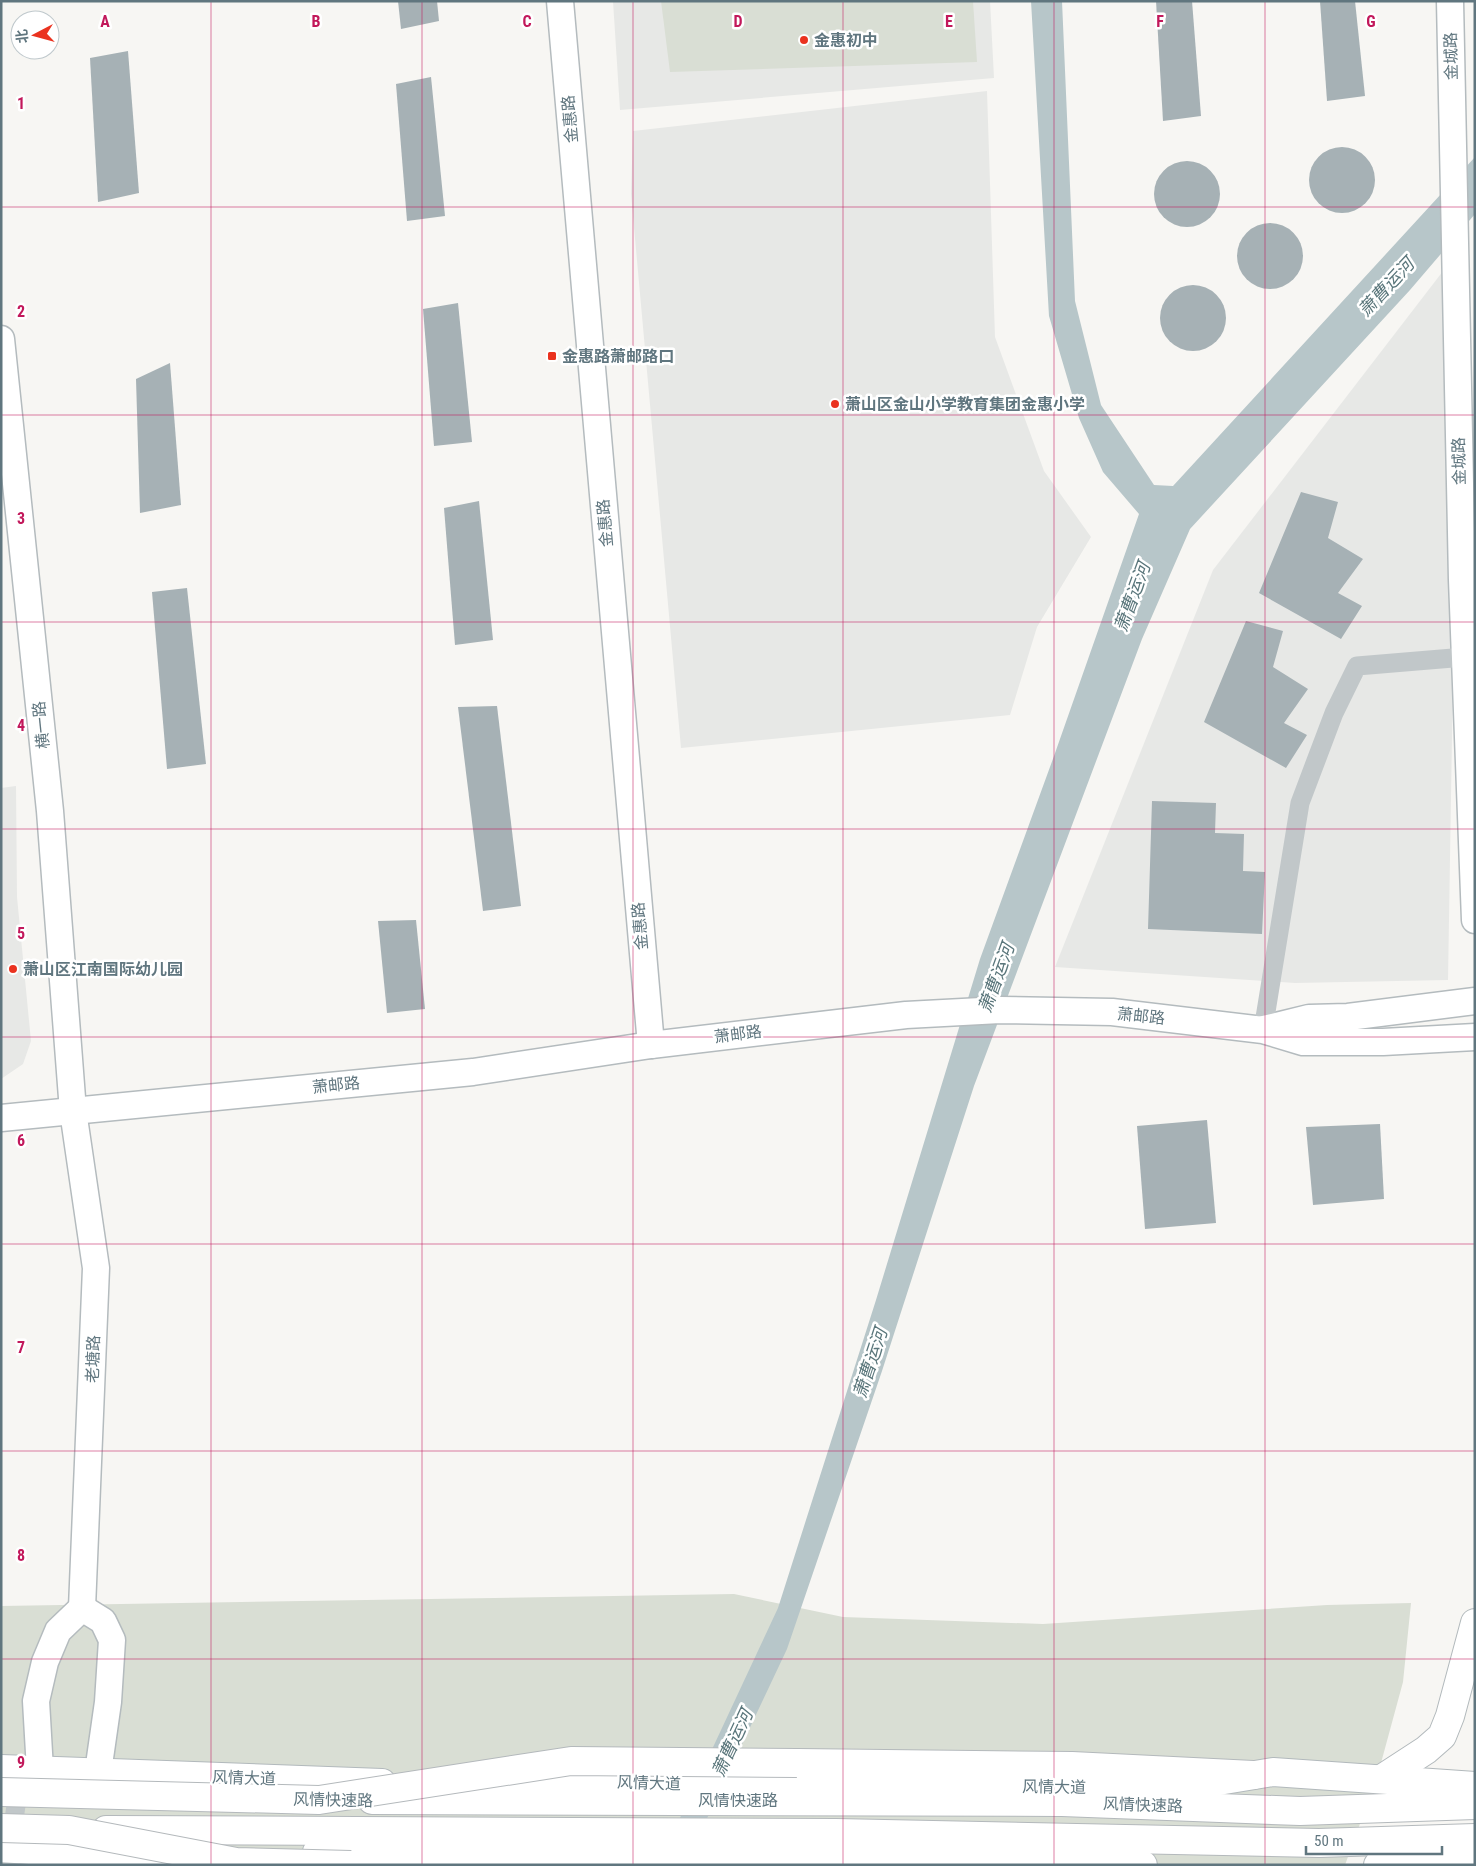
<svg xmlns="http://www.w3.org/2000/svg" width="1476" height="1866" viewBox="0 0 1476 1866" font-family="'Roboto Condensed','Noto Sans SC',sans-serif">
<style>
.built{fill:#e7e8e6}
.green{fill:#d9ded4}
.water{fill:#b7c6c9}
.building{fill:#a6b1b5}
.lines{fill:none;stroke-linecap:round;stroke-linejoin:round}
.secondary-casing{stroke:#b4bbbe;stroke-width:29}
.primary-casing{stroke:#b2b9bc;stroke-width:30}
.highway-casing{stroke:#b4b9bc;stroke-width:30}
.street{stroke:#c1c7c9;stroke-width:19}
.secondary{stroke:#fff;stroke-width:26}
.primary{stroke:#fff;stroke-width:28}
.highway{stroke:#fff;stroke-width:28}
.highway-bridge-casing{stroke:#b4b9bc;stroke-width:30;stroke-linecap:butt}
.highway-bridge{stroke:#fff;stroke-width:28}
.grid{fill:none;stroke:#c2185b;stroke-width:1;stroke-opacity:0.55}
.poi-dot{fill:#ea321f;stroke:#fff;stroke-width:2}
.labels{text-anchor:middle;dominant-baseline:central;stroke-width:5;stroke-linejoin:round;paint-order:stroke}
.poi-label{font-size:16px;font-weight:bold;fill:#60767f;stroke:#fff;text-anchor:start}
.street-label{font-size:16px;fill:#60767f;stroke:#fff}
.water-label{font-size:18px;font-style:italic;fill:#5a767b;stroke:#fff}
.grid-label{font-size:16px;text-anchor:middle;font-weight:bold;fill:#c2185b;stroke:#fff;stroke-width:5;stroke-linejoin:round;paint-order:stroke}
</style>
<rect width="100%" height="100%" fill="#f7f6f3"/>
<g class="built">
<path d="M613,1H990L994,78L620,110Z"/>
<path d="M987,91L995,337L1044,471L1091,537L1037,627L1010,715L681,748L631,194L633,131Z"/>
<path d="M1460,249L1448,980L1295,983L1055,967L1213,570Z"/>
<path d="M16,786L17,897L31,1041L23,1064L1,1079V788Z"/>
</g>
<g class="green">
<path d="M661,1H973L977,62L670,72Z"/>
<path d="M734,1594L843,1617L1043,1624L1327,1605L1411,1603L1403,1682L1378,1774L1345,1865H1V1606Z"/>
</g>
<path class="water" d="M1031,1H1062L1075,301L1101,405L1154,485L1173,486L1475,157V214L1410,290L1190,529L1142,639L974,1086L882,1371L787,1649L685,1865H658L778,1608L876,1300L980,959L1054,756L1139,514L1103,472L1079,418L1049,316Z"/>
<g class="building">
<path d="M398,1H437L439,21L401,29Z"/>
<path d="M1156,1H1192L1201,116L1163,121Z"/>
<path d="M1320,1H1355L1365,96L1327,101Z"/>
<path d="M128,51L139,193L98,202L90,58Z"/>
<path d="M431,77L445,216L407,221L396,84Z"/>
<circle cx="1342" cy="180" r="33"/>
<circle cx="1187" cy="194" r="33"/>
<circle cx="1270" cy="256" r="33"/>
<circle cx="1193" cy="318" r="33"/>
<path d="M458,303L472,442L434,446L423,309Z"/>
<path d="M170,363L181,505L140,513L136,379Z"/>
<path d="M1301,492L1338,502L1328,538L1363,559L1338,593L1362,606L1341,639L1259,593Z"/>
<path d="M479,501L493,640L455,645L444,508Z"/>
<path d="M187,588L206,764L167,769L152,592Z"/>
<path d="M1246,621L1283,631L1273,667L1308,689L1284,723L1307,735L1286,768L1204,722Z"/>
<path d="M497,706L521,906L483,911L458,707Z"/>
<path d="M1152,801L1216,803L1215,833L1244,834L1243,871L1265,872L1262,934L1148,929Z"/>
<path d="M416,920L425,1009L387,1013L378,921Z"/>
<path d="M1207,1120L1216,1223L1145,1229L1137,1126Z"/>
<path d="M1380,1124L1384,1199L1313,1205L1306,1127Z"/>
</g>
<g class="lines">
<g class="secondary-casing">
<g id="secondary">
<path d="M560,1L651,1045"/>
<path d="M1450,1L1462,580L1475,920"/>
<path d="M1,339L50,811L73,1111L96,1268L82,1608"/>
<path d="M1264,1029L1309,1018L1348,1017L1475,1001"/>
<path d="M1,1118L473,1072L651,1045L906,1015L1000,1010L1112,1012L1263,1030L1303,1042H1383L1475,1037"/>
<path d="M40,1770L36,1701L45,1662L58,1631L82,1608L103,1621L112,1640L108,1702L98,1772"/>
<path d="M104,1858L155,1865"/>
</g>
</g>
<g class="primary-casing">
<g id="primary">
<path d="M1,1769L382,1783"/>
<path d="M1383,1778L1426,1750L1442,1736L1450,1716L1475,1623"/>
<path d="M487,1783L576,1780L670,1784L784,1783L1170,1789L1273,1772L1475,1786"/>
<path d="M1,1848L58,1852L137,1849"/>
<path d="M317,1852L867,1856L1057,1853L1143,1865"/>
<path d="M1378,1865L1475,1864"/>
</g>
</g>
<g class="highway-casing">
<g id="highway">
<path d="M797,1763L1072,1766L1253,1775"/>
<path d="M372,1800L1062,1802L1300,1811L1475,1805"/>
<path d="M106,1830L836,1833L1319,1843L1475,1838"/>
</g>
</g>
<g class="street">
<path d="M1263,1030L1300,803L1334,713L1357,666L1465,657"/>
<path d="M10,1865V1849L17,1798L27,1786"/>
</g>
<use href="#secondary" class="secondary"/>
<use href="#primary" class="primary"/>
<use href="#highway" class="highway"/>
<g class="highway-bridge-casing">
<g id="highway-bridge">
<path d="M1,1792L319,1800L571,1761L797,1763"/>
<path d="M1,1828L69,1830L236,1862L351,1865"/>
</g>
</g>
<use href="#highway-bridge" class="highway-bridge"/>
</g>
<path class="grid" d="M211,1V1865M422,1V1865M633,1V1865M843,1V1865M1054,1V1865M1265,1V1865M1,207H1475M1,415H1475M1,622H1475M1,829H1475M1,1037H1475M1,1244H1475M1,1451H1475M1,1659H1475"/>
<g class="poi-dot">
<circle cx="804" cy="40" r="5"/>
<rect x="547" y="351" width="10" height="10" rx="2.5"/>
<circle cx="835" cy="404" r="5"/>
<circle cx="13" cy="969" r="5"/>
</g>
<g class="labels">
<g class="poi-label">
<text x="814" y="40">金惠初中</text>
<text x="562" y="356">金惠路萧邮路口</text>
<text x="845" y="404">萧山区金山小学教育集团金惠小学</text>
<text x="23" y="969">萧山区江南国际幼儿园</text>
</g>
<g class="street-label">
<text transform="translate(1451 56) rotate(-91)">金城路</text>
<text transform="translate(570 119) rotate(-95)">金惠路</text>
<text transform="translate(1459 461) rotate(-91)">金城路</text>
<text transform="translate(605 523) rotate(-95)">金惠路</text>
<text transform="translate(41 725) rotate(-96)">横一路</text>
<text transform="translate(640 926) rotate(-95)">金惠路</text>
<text transform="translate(1141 1016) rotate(6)">萧邮路</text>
<text transform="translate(738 1034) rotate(-7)">萧邮路</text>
<text transform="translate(336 1085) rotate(-6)">萧邮路</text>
<text transform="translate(93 1359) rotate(-88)">老塘路</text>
<text transform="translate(244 1778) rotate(2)">风情大道</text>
<text transform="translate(649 1783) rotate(2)">风情大道</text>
<text transform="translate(1054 1787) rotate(1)">风情大道</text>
<text transform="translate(333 1800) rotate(1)">风情快速路</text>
<text x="738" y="1800">风情快速路</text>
<text transform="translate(1143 1805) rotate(2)">风情快速路</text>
</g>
<g class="water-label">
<text transform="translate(1386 287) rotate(-47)">萧曹运河</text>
<text transform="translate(1132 597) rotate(-70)">萧曹运河</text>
<text transform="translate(996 978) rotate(-70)">萧曹运河</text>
<text transform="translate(870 1363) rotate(-72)">萧曹运河</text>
<text transform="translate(732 1743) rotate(-65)">萧曹运河</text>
</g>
</g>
<g class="grid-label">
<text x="105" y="27">A</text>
<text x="316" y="27">B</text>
<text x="527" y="27">C</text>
<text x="738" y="27">D</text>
<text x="949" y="27">E</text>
<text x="1160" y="27">F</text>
<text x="1371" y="27">G</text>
<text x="21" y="109">1</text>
<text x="21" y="317">2</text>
<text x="21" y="524">3</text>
<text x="21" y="731">4</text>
<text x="21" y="939">5</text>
<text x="21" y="1146">6</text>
<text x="21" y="1353">7</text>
<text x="21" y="1561">8</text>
<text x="21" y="1768">9</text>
</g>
<rect width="1476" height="1866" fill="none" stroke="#60767f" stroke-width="5"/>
<g transform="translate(35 35) rotate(264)"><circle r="24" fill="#ffffff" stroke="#bfc8cc"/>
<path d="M0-4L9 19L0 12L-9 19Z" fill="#ea321f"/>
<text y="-8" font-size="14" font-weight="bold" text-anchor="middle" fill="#60767f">北</text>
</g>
<path d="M1306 1846v8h136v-8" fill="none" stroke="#60767f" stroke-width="2.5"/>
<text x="1314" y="1846" font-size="15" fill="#60767f" stroke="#ffffff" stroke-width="4" paint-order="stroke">50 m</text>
</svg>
